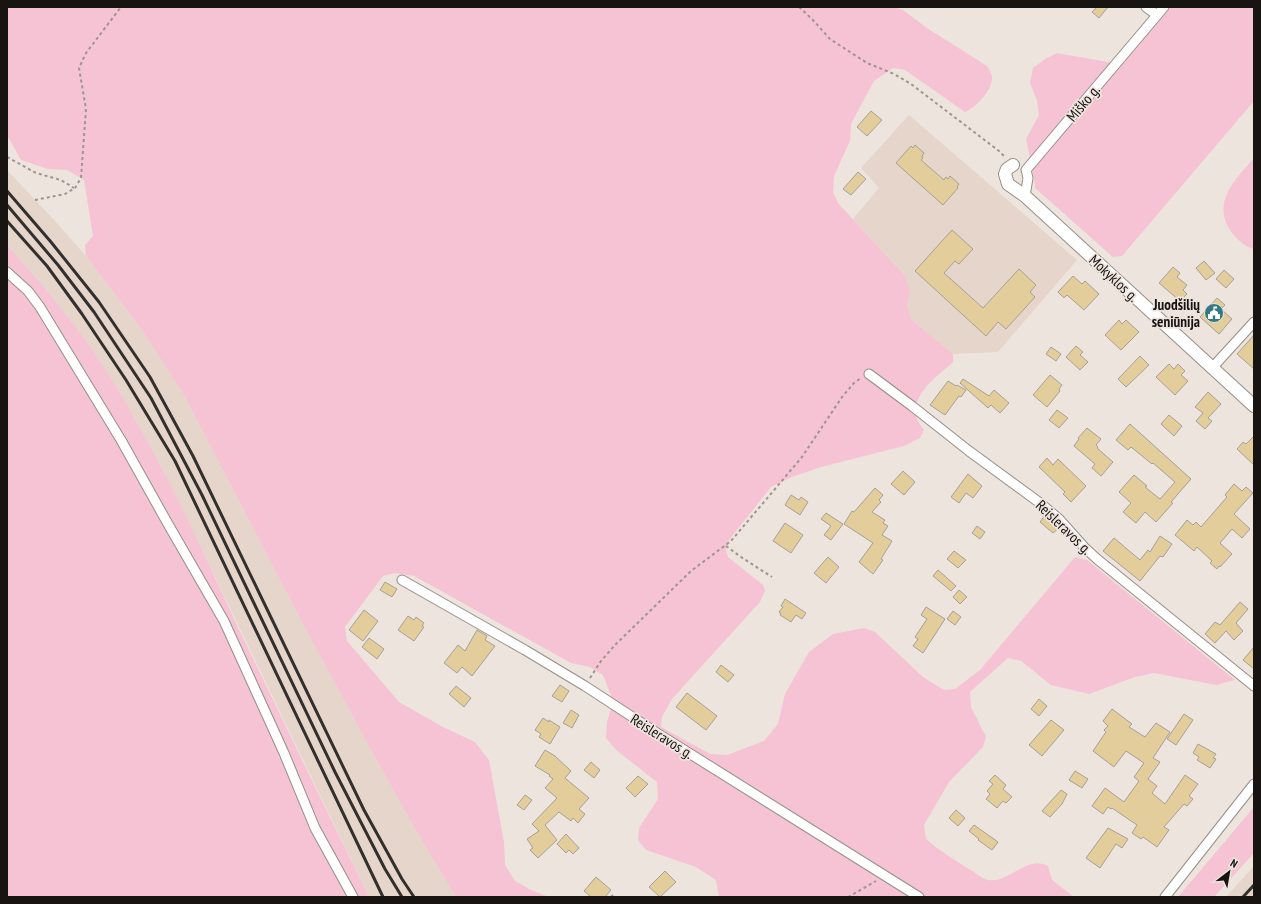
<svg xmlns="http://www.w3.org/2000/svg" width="1261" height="904" viewBox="0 0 1261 904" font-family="'PT Sans Narrow',sans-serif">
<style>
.built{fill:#e5d5ca}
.green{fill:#f5c3d3}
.building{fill:#e3cd9b;stroke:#a5a198}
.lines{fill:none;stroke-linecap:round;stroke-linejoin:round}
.minor-casing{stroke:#968e88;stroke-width:11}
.secondary-casing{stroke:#968e88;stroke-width:14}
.path{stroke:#9d9591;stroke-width:2;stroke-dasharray:3 3;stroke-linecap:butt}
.minor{stroke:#fff;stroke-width:9}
.secondary{stroke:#fff;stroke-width:12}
.rail{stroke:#332f2c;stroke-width:3}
.labels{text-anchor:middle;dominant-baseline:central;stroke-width:3.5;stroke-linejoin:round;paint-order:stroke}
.street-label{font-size:15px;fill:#171412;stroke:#eee4de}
.poi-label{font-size:15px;font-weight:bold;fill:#171412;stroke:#eee4de;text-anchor:end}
</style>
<rect width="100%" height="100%" fill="#eee4de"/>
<g class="built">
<path d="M909,115L1077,260L998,352L953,354L911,319L907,306L910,291L905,276L853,219L879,188L861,168Z"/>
<path d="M7,170L55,221L86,256L142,330L185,397L303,624L371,750L418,834L456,897H369L205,556L159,463L134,417L104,368L68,317L7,245Z"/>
<path d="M1254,866V897H1226Z"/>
</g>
<g class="green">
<path d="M7,7H894L903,10L927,28L987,66C989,70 992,73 992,78C992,91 976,107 965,112L905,70L893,68L874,81L851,124L850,141L834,176L833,192L838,203L905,276L910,291L907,306L911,319L953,354V362C938,376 912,393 916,416C917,421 921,426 924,430L920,438L904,446L821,467L792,477L771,487L729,540L726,550L728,557L763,585L765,591L760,602L672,699L662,717L661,727L710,754L727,755L764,741L778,724L785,694L809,652L833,634L864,628L875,632L923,677L944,690L955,689L980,670L1075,557L1087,560L1235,680L1216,685L1154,673L1135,677L1089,694L1051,685L1021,661L1008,658L970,692L971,707L986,737L983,747L949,782L924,825L926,839C941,852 958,862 974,872C978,875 983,879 988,880C1009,884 1027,854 1048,866L1052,880L1074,897H719L716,880L696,867L646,850L638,840L639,828L658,799L657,782L616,750L606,738L607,722L613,701L603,675L590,667L571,663L414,576L395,573L383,576L345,627L347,641L399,702L443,727L475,742L489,760L504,842L505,865L515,881L531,890L549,897H456L418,834L371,750L303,624L185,397L142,330L86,256L85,245L93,236L84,180L67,170L48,169L21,160L8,137L7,132Z"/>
<path d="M1171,7H1254V101L1122,256L1113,257L1035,188L1034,178L1026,139L1039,115L1037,100L1030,83L1033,68L1045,59L1057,53L1108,62L1124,63Z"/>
<path d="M1254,158V249C1245,247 1238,240 1232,233C1210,203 1235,180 1254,158Z"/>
<path d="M7,245C42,285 77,325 105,369C156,449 196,536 236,623C280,714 324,806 369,897H7Z"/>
<path d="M1254,807V853L1214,897H1178Z"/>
</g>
<g class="building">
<path d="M1097,7H1108L1099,18L1092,12Z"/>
<path d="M871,111L882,120L867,136L857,127Z"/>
<path d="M915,145L924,153L922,156L923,158L921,160L944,180L946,177L948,179L950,176L959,184L957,187L958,188L943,205L896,163L911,146L913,148Z"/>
<path d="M858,172L866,179L851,195L843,189Z"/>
<path d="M952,230L973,249L959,264L955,261L944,273L983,308L1019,269L1036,285L1030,292L1035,297L1006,329L998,322L986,336L915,271Z"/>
<path d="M1204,261L1215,273L1206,280L1196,268Z"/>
<path d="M1173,267L1180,273L1177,277L1187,285L1183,290L1187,294L1180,301L1159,283Z"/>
<path d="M1224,270L1234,279L1226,288L1216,279Z"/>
<path d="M1073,276L1082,284L1085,281L1099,294L1084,310L1067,295L1064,298L1058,292Z"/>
<path d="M1217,298L1225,305L1221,309L1232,319L1219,334L1200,317Z"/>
<path d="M1119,320L1122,324L1126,320L1139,332L1121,350L1105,335Z"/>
<path d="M1254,335V369L1237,354Z"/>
<path d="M1076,346L1083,352L1080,355L1088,362L1080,370L1066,357Z"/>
<path d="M1051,347L1061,354L1056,361L1046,354Z"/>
<path d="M1140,356L1149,365L1126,387L1118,379Z"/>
<path d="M1169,364L1174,369L1178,364L1185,371L1181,375L1188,381L1175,395L1156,377Z"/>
<path d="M1050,375L1062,385L1059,389L1060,391L1047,407L1033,395Z"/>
<path d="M963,379L989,396L994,390L1009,403L1000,413L991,405L988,408L960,383Z"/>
<path d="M948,381L956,386L957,385L966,390L961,397L959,396L945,415L930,405Z"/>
<path d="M1208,392L1221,404L1208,418L1212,421L1205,429L1196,421L1203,413L1195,407Z"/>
<path d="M1057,410L1068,418L1059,428L1049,420Z"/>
<path d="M1169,415L1182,426L1174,436L1161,424Z"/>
<path d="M1130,424L1191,479L1171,502L1173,503L1156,522L1145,512L1136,523L1123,512L1131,503L1119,492L1134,475L1147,486L1145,487L1160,499L1175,482L1153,463L1152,464L1131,447L1128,450L1116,440Z"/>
<path d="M1087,428L1101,439L1096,445L1098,447L1097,448L1113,462L1101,476L1092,468L1095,464L1074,446L1079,439L1078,438Z"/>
<path d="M1254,436V465L1237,449L1243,442L1246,444Z"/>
<path d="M1047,458L1053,465L1058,459L1086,486L1071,502L1063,494L1065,492L1039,467Z"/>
<path d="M903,471L915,482L904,495L891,484Z"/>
<path d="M968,474L982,486L973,498L966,493L959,503L951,497Z"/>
<path d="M1234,484L1242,491L1246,487L1253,493L1234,514L1250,529L1242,538L1232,529L1220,543L1232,554L1220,567L1219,566L1217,569L1210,563L1212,561L1197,547L1194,551L1175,535L1187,520L1193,525L1196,522L1201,527L1227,497L1225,495Z"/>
<path d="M875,488L883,495L879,500L881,502L872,512L885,520L883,523L888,526L882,535L892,541L881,559L883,560L873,574L859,562L873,543L844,524L852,511L854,512Z"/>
<path d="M791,495L799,500L801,497L808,502L800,515L785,505Z"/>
<path d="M826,513L843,524L831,540L824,535L831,526L821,519Z"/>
<path d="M1045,515L1059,528L1053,533L1040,522Z"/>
<path d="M785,523L803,535L791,553L773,541Z"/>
<path d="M977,526L985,532L980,539L972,533Z"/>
<path d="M1160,536L1172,544L1163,557L1160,556L1140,581L1103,551L1114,538L1140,560L1148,550L1150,552Z"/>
<path d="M954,551L966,560L958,568L947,559Z"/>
<path d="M828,557L839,567L826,583L814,573Z"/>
<path d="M938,570L956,586L951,591L933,576Z"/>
<path d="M385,582L397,589L392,597L380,590Z"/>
<path d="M959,590L967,597L960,604L953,597Z"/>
<path d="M785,599L806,613L802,619L796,615L791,622L780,615L781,613L779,612L783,607L781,606Z"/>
<path d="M1240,602L1248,609L1236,623L1243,631L1234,640L1226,631L1215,643L1205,634L1215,622L1220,625Z"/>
<path d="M926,607L945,619L923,653L913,646L918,639L915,637L927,619L921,615Z"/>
<path d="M364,610L378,621L363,641L349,630Z"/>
<path d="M953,611L961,617L955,625L947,619Z"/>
<path d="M408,616L414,620L416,617L424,623L422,626L424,627L414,641L398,630Z"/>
<path d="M477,630L487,636L485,640L495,646L472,676L462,667L457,673L444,663L458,645L465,651Z"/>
<path d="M369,638L384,649L377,659L362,647Z"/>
<path d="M1254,647V669L1243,660Z"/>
<path d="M721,665L734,675L728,682L716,672Z"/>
<path d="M560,685L569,691L562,702L552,696Z"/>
<path d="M456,686L471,698L464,707L449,694Z"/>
<path d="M687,693L717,716L706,730L676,707Z"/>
<path d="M1039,699L1047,706L1039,716L1031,709Z"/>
<path d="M1112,709L1132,724L1129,727L1145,737L1156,723L1170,732L1153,758L1160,762L1148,779L1157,786L1152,793L1165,804L1185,775L1198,784L1189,796L1193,799L1187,806L1184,804L1164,827L1169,830L1157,847L1143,837L1141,839L1132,833L1137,825L1112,808L1111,809L1108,807L1103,814L1092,806L1105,788L1124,802L1139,781L1134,777L1144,763L1126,751L1114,767L1093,751L1106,732L1104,730L1108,726L1103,721Z"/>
<path d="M571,710L579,715L572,728L563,723Z"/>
<path d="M1184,714L1193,720L1176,745L1167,739Z"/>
<path d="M543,718L549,722V720L560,727L550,744L539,737L541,734L535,730Z"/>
<path d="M1051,720L1064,730L1042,756L1029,745Z"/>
<path d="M1198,744L1216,754L1213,758L1216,759L1210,768L1197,760L1199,757L1193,753Z"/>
<path d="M545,750L555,756L571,771L565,778L589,798L579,809L585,814L578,823L573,818L571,821L559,812L545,825L557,840L538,858L530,850L533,848L527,839L539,831L532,824L557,798L545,788L553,779L549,776L550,775L535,766Z"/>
<path d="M591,762L600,770L594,778L584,770Z"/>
<path d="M1075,771L1088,779L1082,788L1069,780Z"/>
<path d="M995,775L1006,785L1003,789L1012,797L1006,803L1003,801L997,808L986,799L990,794L987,791L993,784L989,781Z"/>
<path d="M638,776L648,784L635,797L626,788Z"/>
<path d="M1061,790L1067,794L1062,804L1050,817L1042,811Z"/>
<path d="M525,795L532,800L524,810L517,805Z"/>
<path d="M956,810L965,818L958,826L949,818Z"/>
<path d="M974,825L998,842L992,850L978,840L979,839L969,831Z"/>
<path d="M1108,828L1128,839L1122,848L1116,844L1100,868L1086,858Z"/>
<path d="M566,834L579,848L573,854L569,850L566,853L557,844Z"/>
<path d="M665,871L676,882L660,897L649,887Z"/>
<path d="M596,877L611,890L605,897H591L584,891Z"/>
</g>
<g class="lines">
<g class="minor-casing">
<g id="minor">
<path d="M1146,7L1157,15"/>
<path d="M1025,196L1028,178L1026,170L1164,7"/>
<path d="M7,272L28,291L40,307L121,440L168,524L224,621L284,753L315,828L353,897"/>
<path d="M1212,368L1254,322"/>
<path d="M869,374L912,406L969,451L1040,503L1059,519L1084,547L1097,559L1254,686"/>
<path d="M402,580L525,650L585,686L657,733L919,897"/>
<path d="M1165,897L1254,784"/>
</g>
</g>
<g class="secondary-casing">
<path id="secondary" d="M1013,165L1007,169L1005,174L1008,184L1025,196L1254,406"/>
</g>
<g class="path">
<path d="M799,7L812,19L830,39L867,63L894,74L911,84L999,151L1005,157"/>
<path d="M7,157L36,173L61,180L74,188"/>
<path d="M35,200L65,194L75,188L81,178L86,109L79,68L86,53L121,7"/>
<path d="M726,546L741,557L772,577"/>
<path d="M590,678L601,661L616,644L691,571L731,541L802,457L842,397L854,383L861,378"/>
<path d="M611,897L613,895"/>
<path d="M848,897L876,881"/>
</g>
<use href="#minor" class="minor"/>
<use href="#secondary" class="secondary"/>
<g class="rail">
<path d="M7,191L51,242L99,302L150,377L193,456L364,810L402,879L414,897"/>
<path d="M7,205L58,265L94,312L151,398L202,495L335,772L385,869L402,897"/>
<path d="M7,221L47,266L82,314L126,380L175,461L383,897"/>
<path d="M1243,897L1254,885"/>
</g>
</g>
<defs>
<g id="civic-disc" transform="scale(1)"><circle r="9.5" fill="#317a81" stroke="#eee4de"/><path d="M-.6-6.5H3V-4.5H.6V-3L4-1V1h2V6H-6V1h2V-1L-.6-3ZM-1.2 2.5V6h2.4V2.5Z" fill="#fff"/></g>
</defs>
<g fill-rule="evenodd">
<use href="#civic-disc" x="1214" y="313"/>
</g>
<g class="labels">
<g class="street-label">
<text transform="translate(1083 103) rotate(-50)">Miško g.</text>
<text transform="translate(1114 278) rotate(43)">Mokyklos g.</text>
<text transform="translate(1064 527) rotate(44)">Reisleravos g.</text>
<text transform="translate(662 736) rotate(32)">Reisleravos g.</text>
</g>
<g class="poi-label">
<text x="1200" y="304">Juodšilių<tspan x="1200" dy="17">seniūnija</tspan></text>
</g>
</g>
<rect width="1261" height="904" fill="none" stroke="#171412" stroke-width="16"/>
<g transform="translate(1229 872) rotate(31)" stroke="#eee4de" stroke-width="3" paint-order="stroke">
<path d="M0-3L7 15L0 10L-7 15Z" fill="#171412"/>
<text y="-6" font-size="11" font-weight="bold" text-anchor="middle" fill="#171412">N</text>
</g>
</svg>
